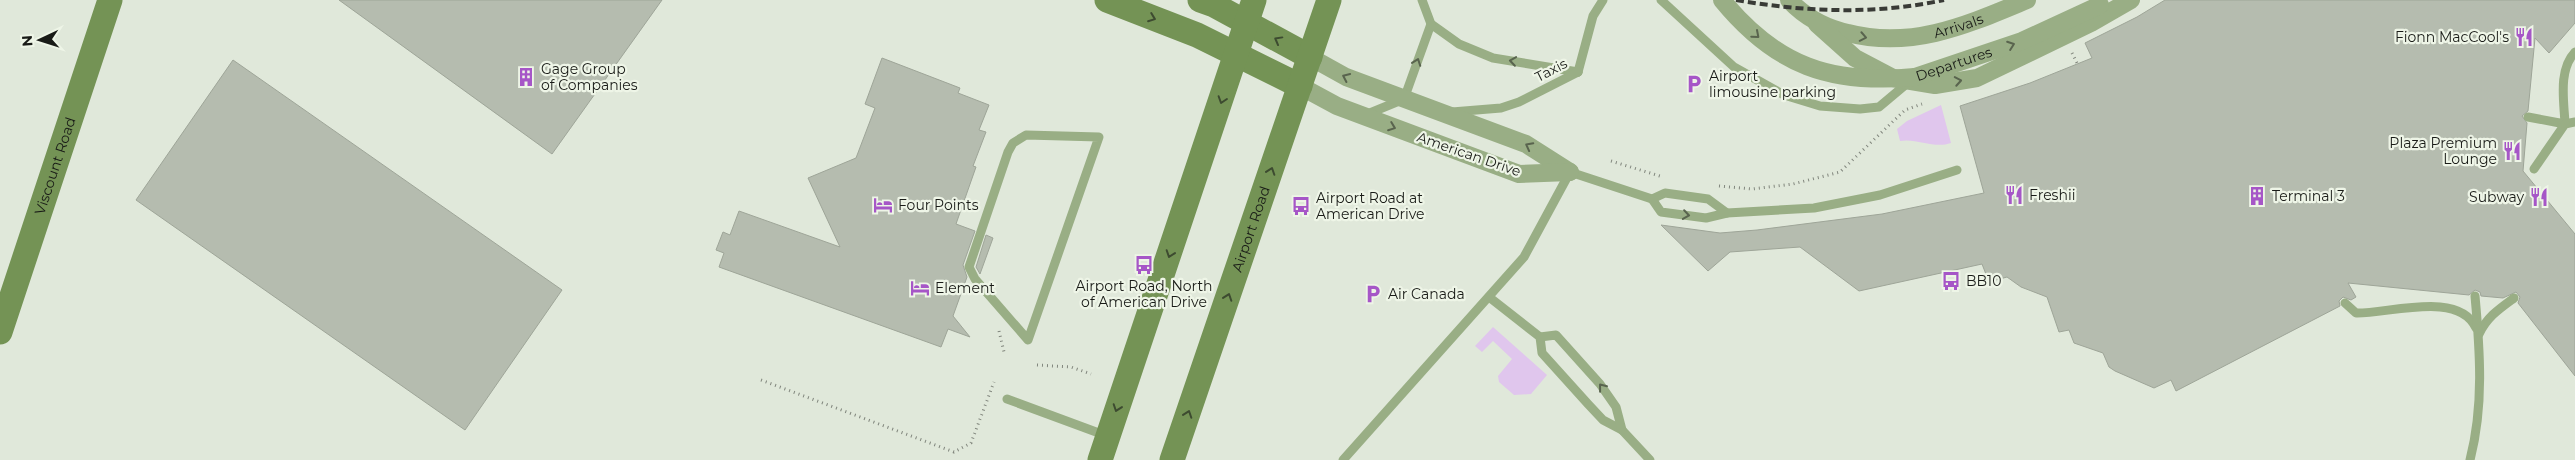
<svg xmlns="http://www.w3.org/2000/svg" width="2575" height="460" viewBox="0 0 2575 460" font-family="Montserrat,sans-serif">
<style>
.green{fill:#e0c6ed}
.building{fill:#b5bcaf;stroke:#9ea598}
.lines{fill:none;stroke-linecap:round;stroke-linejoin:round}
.path{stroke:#81867d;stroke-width:3;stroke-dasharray:1 4;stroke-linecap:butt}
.lane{stroke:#99ae85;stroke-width:9}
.street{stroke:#99ae85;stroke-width:18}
.secondary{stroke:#749355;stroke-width:25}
.rail{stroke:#393b36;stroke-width:4;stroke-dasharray:8 4;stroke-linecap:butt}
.street-bridge{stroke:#99ae85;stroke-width:18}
.oneway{stroke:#3d4b30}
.oneway2{stroke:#59644e}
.labels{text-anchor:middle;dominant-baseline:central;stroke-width:4.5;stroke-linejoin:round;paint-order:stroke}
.street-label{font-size:14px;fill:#191b17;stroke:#eef5e7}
.poi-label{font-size:14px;fill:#191b17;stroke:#eef5e7;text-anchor:start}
</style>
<rect width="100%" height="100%" fill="#e0e8da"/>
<g class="green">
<path d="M1941,105L1951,143C1934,149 1917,138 1900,141L1897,129L1907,121Z"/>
<path d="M1493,327L1547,375L1531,394L1514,395L1499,382L1498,376L1512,359L1493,341L1482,352L1475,346Z"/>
</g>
<g class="building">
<path d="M339,0H662L552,154Z"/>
<path d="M2165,0H2575V23L2549,53L2535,38L2528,111L2522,116L2527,123L2523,171L2575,234V376L2518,303L2520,297L2516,292L2503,298L2481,296L2480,292L2475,290L2469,295L2348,283L2356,297L2351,300L2343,297L2339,301L2340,306L2176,391L2171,380L2154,388L2115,371L2109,367L2103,353L2074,343L2069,330L2059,332L2047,297L2021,287L2007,277L1989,282L1982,264L1859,291L1800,247L1730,252L1708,271L1661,225L1720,233L1757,230L1882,214L1984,193L1960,106L2030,83L2092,58L2085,43L2137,17Z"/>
<path d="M882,58L960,88L958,93L989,105L979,130L986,132L973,166L976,167L956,224L975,231L963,265L967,277L953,316L970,337L948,329L941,347L719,267L724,253L716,250L723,232L730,235L739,211L840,247L808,178L856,158L875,108L865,104Z"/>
<path d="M233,60L562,290L465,430L136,200Z"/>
<path d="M986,235L993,238L980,274L976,267Z"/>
</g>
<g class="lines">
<g class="path">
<path d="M2072,53L2077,63"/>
<path d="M1611,161L1663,177"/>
<path d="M1719,186L1752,189L1793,184L1840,172L1905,110L1922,104"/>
<path d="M999,331L1004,352"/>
<path d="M1037,365L1071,367L1091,374"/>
<path d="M761,380L954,452L971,443L994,382"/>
</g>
<g class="lane">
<path d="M1422,0L1431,24L1459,44L1493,58L1578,72"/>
<path d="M1661,0L1734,67L1784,95L1820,106L1860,109L1879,107L1910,81"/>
<path d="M1578,72L1593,16L1603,0"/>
<path d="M1452,112L1501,108L1519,102L1578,72"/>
<path d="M1365,115L1404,99L1431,24"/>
<path d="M2528,117L2565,124C2564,101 2558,70 2575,52"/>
<path d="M1026,135L1099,137L1028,340L975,279L969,267L1008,152L1013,143Z"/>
<path d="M2534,169L2565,124L2575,122"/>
<path d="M1652,199L1665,193L1708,199L1727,213"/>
<path d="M1489,297L1540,337L1542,353L1588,404L1603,420L1622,430L1650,460"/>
<path d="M2345,303L2356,313C2388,314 2459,290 2476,328"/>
<path d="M2479,334C2487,317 2499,309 2514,298"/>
<path d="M1540,337L1556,335L1600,384L1616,407L1622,430"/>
<path d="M1007,399L1107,436"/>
<path d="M1343,460L1524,257L1570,172L1652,199L1661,212L1706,218L1727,213L1814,208L1880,195L1957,170"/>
<path d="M2470,460C2484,406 2480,351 2475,296"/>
</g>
<g class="street">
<path id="s1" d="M1789,0C1806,18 1825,28 1848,33C1912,50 1969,24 2027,0"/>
<path d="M1817,24L1855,58L1893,78L1935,85L1977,78L2091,23L2131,0"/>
<path d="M1310,57L1346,77L1526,144L1570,172"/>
<path id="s2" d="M1915,77L2022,41L2100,5"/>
<path d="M1300,86L1337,106L1519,174L1570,172"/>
</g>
<g class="secondary">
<path d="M1107,0L1197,35L1300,86"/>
<path d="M1200,0L1214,5L1310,57"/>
<path id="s3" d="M0,332L110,0"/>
<path d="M1100,460L1254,0"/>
<path id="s4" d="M1172,460L1329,0"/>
</g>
<path class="rail" d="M1736,0C1805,12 1875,15 1944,0"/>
<path class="street-bridge" d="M1722,0C1776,66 1831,85 1915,77"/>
</g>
<defs><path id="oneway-chevron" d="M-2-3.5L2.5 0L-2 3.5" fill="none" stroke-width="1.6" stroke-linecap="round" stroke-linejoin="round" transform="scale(1.25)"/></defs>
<g class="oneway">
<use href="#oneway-chevron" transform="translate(1152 18) rotate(21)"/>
<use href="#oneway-chevron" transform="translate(1278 40) rotate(-151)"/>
<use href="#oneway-chevron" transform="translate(1222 100) rotate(108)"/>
<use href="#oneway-chevron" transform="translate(1271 171) rotate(-71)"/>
<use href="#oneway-chevron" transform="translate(1170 254) rotate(109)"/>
<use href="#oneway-chevron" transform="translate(1228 297) rotate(-71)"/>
<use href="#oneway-chevron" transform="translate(1117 408) rotate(109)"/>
<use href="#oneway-chevron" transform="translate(1188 414) rotate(-71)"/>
</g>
<g class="oneway2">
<use href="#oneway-chevron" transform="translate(1756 35) rotate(41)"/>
<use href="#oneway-chevron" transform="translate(1863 37) rotate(11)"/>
<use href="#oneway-chevron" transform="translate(2011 45) rotate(-20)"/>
<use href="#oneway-chevron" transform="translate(1513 61) rotate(-172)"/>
<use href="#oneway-chevron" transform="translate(1417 62) rotate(-70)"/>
<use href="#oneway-chevron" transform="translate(1346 77) rotate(-155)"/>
<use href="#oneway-chevron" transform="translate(1958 81) rotate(-10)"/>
<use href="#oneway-chevron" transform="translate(1392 127) rotate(21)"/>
<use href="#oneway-chevron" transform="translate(1529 146) rotate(-152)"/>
<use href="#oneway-chevron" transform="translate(1686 215) rotate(8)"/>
<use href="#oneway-chevron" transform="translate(1602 387) rotate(-128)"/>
</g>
<defs>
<g id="restaurant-bare" transform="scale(1.5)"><path d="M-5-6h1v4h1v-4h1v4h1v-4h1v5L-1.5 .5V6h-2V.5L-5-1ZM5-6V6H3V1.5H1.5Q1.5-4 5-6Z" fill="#a656c7" stroke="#eef5e7" stroke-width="2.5" paint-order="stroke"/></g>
<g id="building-bare" transform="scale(1.5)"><path d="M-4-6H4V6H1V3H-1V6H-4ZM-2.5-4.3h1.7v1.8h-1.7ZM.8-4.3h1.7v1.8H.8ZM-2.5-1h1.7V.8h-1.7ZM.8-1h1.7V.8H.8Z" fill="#a656c7" stroke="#eef5e7" stroke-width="2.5" paint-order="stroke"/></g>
<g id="parking-bare" transform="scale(1.5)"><path d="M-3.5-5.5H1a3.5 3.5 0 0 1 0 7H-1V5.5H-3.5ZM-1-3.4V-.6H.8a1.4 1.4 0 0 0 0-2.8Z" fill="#a656c7" stroke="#eef5e7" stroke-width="2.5" paint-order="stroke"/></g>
<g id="hotel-bare" transform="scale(1.5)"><path d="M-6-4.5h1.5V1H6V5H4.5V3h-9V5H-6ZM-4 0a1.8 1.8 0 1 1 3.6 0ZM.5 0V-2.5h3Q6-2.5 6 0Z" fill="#a656c7" stroke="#eef5e7" stroke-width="2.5" paint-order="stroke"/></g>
<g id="bus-bare" transform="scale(1.5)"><path d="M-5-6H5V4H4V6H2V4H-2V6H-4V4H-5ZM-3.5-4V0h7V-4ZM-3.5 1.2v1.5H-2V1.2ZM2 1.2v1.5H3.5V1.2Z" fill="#a656c7" stroke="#eef5e7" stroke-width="2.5" paint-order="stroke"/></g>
</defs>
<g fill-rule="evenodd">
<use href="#restaurant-bare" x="2524" y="37"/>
<use href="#building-bare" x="526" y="77"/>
<use href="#parking-bare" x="1694" y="84"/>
<use href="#restaurant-bare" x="2512" y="151"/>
<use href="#restaurant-bare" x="2014" y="195"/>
<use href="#building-bare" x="2257" y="196"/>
<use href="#restaurant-bare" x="2539" y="197"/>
<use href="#hotel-bare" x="883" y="205"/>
<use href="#bus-bare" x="1301" y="206"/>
<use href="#bus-bare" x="1144" y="265"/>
<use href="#bus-bare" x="1951" y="281"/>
<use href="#hotel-bare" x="920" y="288"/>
<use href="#parking-bare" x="1373" y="294"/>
</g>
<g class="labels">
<g class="street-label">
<text stroke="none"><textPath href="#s1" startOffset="181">Arrivals</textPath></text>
<text stroke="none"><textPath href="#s2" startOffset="41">Departures</textPath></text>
<text transform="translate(1551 70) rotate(-27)">Taxis</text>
<text transform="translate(1469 154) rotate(19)">American Drive</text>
<text stroke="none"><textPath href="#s3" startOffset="175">Viscount Road</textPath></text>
<text stroke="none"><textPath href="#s4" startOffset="244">Airport Road</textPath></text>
</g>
<g class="poi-label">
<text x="2509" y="37" text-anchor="end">Fionn MacCool's</text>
<text x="541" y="69">Gage Group<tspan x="541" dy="16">of Companies</tspan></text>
<text x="1709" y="76">Airport<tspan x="1709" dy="16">limousine parking</tspan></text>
<text x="2497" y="143" text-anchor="end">Plaza Premium<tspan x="2497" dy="16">Lounge</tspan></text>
<text x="2029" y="195">Freshii</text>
<text x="2272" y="196">Terminal 3</text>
<text x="2524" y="197" text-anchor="end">Subway</text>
<text x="1316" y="198">Airport Road at<tspan x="1316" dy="16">American Drive</tspan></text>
<text x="898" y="205">Four Points</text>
<text x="1966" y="281">BB10</text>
<text x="1144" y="286" text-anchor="middle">Airport Road, North<tspan x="1144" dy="16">of American Drive</tspan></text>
<text x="935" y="288">Element</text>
<text x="1388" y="294">Air Canada</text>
</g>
</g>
<g transform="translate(40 40) rotate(266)" stroke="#eef5e7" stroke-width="4" paint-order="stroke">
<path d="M0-4L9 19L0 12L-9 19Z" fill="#191b17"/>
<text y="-8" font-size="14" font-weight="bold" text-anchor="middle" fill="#191b17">N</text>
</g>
</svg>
